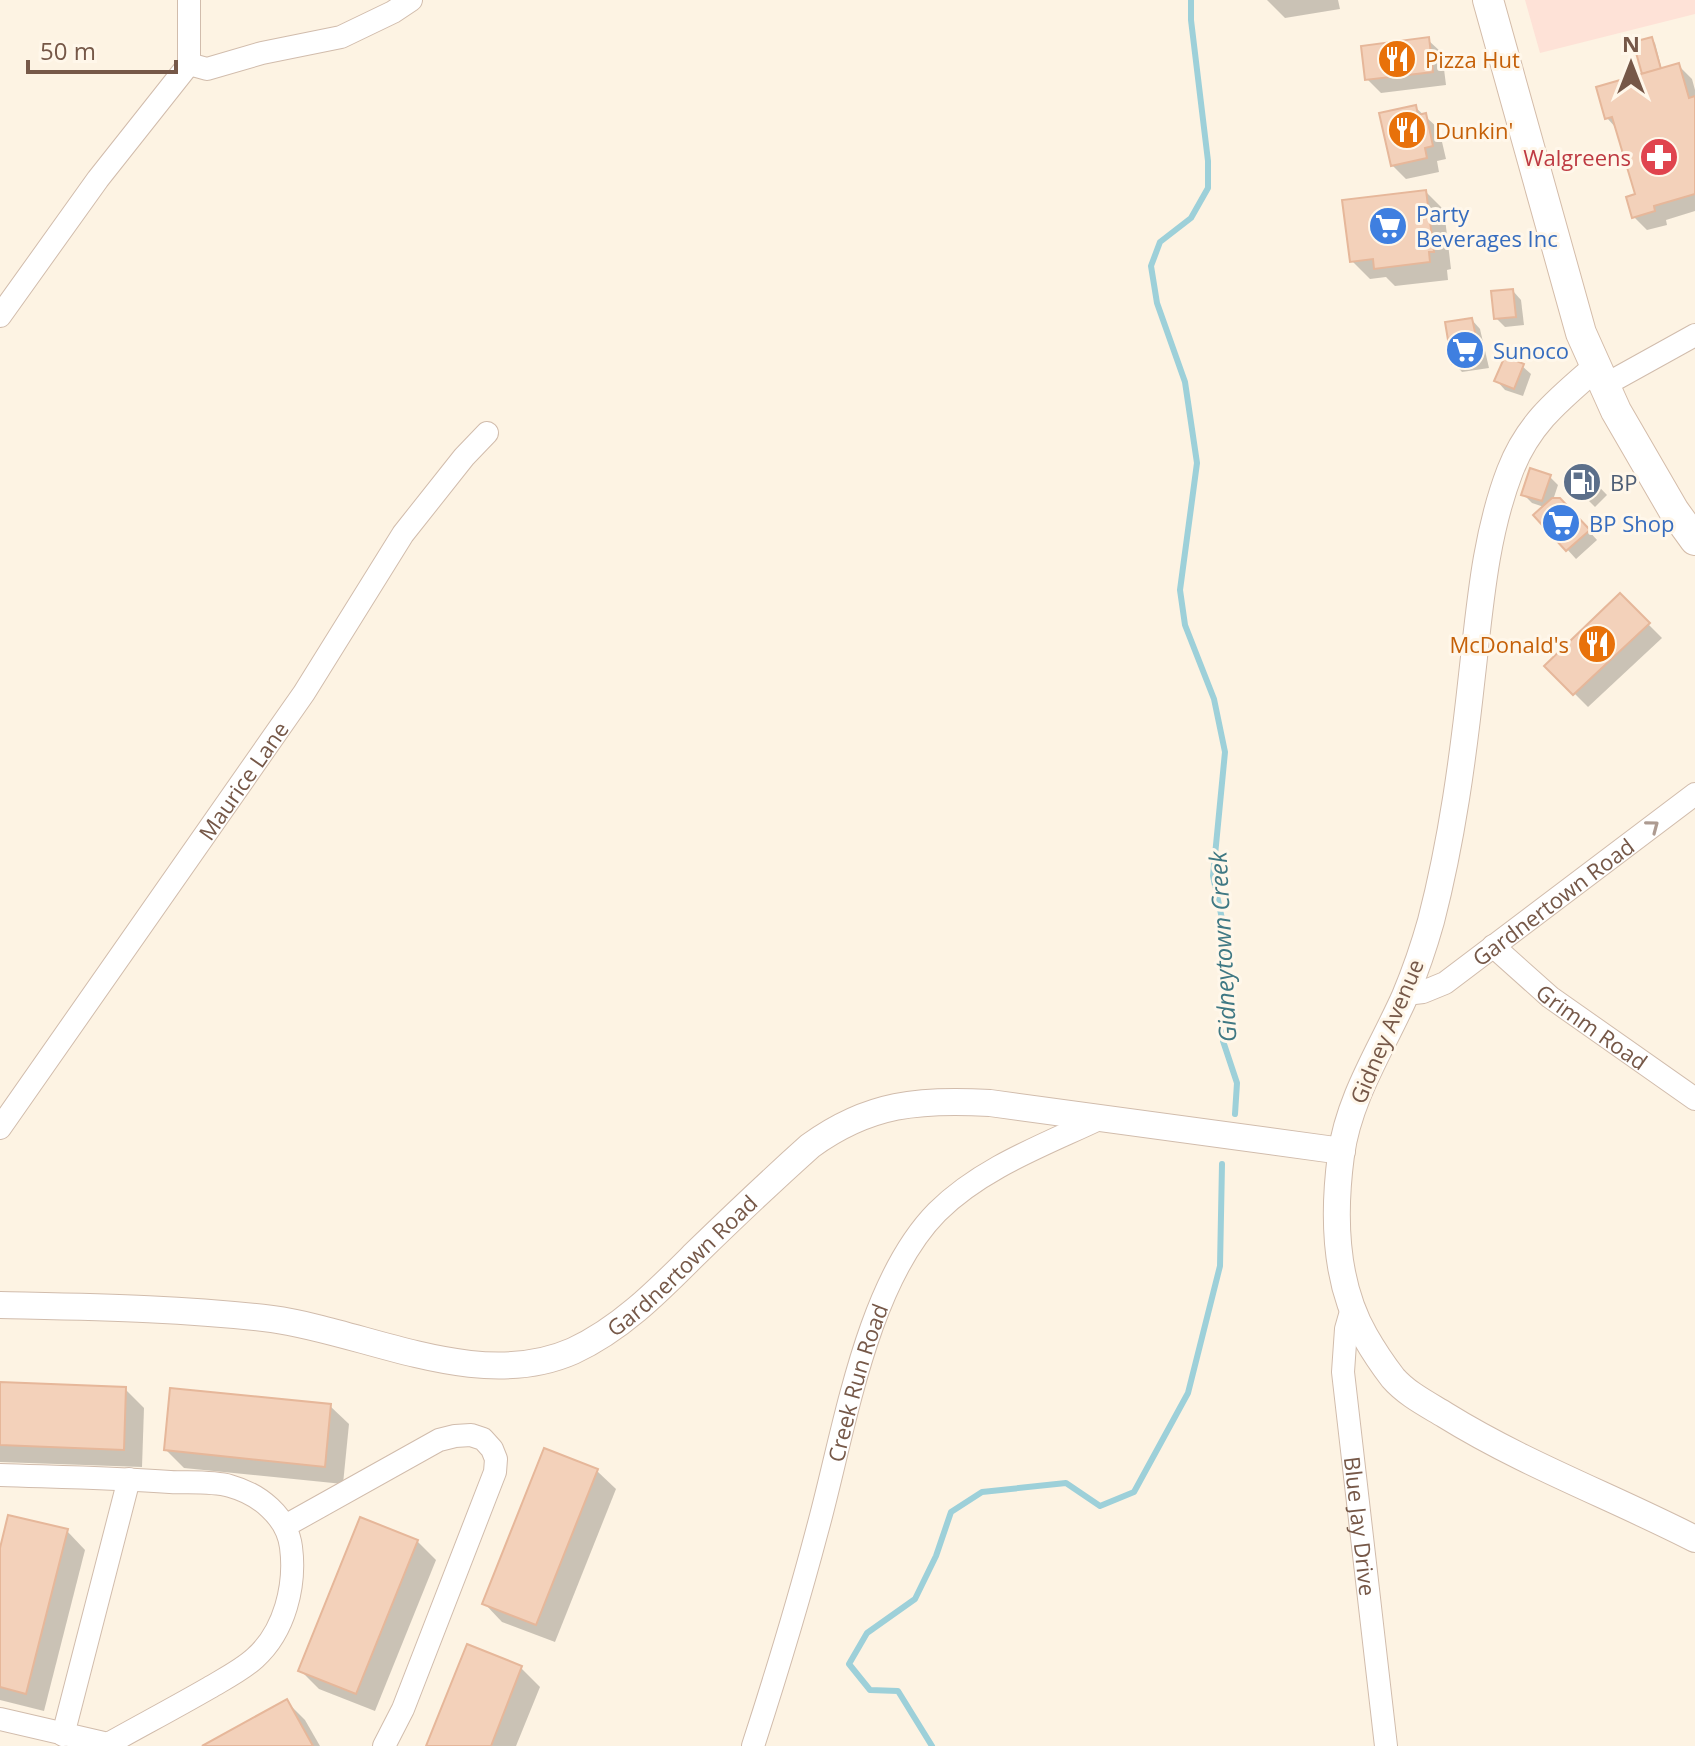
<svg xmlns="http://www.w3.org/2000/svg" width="1695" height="1746" viewBox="0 0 1695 1746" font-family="'Open Sans',sans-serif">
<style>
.commercial{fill:#fee2d7}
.shadow{fill:#0003}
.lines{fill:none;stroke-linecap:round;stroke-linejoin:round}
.stream{stroke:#9dd0d9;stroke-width:6}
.building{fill:#f3d1ba;stroke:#e6b79a;stroke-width:2}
.minor-casing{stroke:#d1bcac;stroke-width:24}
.tertiary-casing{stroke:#d1bcac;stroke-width:28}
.secondary-casing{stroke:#d4bca9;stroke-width:32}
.minor{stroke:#fff;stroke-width:22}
.tertiary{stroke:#fff;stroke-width:26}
.secondary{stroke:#fff;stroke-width:30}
.oneway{stroke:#ad9b91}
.labels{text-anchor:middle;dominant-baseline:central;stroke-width:6;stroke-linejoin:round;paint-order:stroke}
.food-label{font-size:22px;fill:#c56008;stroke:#fff7ea;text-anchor:start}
.health-label{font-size:22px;fill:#be3a42;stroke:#fff7ea;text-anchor:end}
.shop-label{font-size:22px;fill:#366cbe;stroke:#fff7ea;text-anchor:start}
.service-label{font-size:22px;fill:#4e5e75;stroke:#fff7ea;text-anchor:start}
.street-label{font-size:22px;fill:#765848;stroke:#fff7ea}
.water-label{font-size:24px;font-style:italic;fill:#3f7883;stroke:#fff7ea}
</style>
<rect width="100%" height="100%" fill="#fdf3e3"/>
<path class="commercial" d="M1525,0H1695V14L1540,53Z"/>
<g class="shadow">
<path d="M1267,0H1338L1340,9L1285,18Z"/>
<path d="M1651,39L1655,43L1662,70L1678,65L1692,79L1695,90V211L1666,220L1667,225L1647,230L1634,217L1637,196L1617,129L1607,118L1645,75Z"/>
<path d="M1428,40L1442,53L1446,85L1381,93L1367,79Z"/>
<path d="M1415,107L1439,129L1446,159L1437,161L1439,172L1406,179L1392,165Z"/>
<path d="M1426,192L1444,210L1451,269L1447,270L1448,280L1395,286L1386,277L1370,279L1352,261Z"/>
<path d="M1513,291L1521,300L1524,325L1505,327L1496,318Z"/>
<path d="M1472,320L1480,329L1489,368L1462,372L1454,363Z"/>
<path d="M1522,366L1531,374L1523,396L1505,390L1497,381Z"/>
<path d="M1580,467L1607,495L1595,507L1567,479Z"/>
<path d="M1549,476L1558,485L1553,500L1569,509L1597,540L1576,559L1536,515L1544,507L1532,503L1523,494Z"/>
<path d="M1620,596L1662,638L1588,707L1547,666Z"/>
<path d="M0,1384L125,1389L144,1408L142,1467L0,1462Z"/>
<path d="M330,1406L349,1424L343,1484L184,1468L166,1450Z"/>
<path d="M545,1450L597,1471L616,1489L555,1642L502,1622L484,1603Z"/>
<path d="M67,1531L85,1550L44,1711L0,1700V1556Z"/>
<path d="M417,1541L436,1560L375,1711L319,1689L301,1671Z"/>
<path d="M468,1647L521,1668L540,1687L516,1746H428Z"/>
<path d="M287,1702L305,1720L320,1746H206Z"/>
</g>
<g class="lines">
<g class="stream">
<path d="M1191,0V20L1208,161V188L1191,218L1160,242L1151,266L1157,303L1185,382L1197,463L1180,590L1185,625L1214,699L1225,752L1213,876L1226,938L1223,1041L1237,1083L1235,1114"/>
<path d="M932,1746L898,1691L870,1690L849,1664L867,1633L915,1599L936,1556L951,1512L982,1492L1066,1483L1100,1506L1134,1492L1188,1393L1220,1266L1222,1164"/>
</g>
</g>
<g class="building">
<path d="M1429,37L1433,72L1365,80L1361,46Z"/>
<path d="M1652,37L1661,69L1642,74L1633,42Z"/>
<path d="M1679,63L1689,98L1695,96V194L1654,206L1655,211L1632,218L1626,197L1635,194L1612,117L1605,119L1596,87Z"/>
<path d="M1416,105L1418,115L1426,113L1433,146L1425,148L1427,158L1391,166L1379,113Z"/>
<path d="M1426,190L1434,252H1429L1430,262L1374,269L1373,259L1350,262L1342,200Z"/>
<path d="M1513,289L1516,317L1494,319L1491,291Z"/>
<path d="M1472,318L1481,360L1452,364L1445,322Z"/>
<path d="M1505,356L1524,364L1514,389L1494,381Z"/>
<path d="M1580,464L1600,485L1585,500L1564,479Z"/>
<path d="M1530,468L1551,475L1542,501L1521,495Z"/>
<path d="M1552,498H1560L1590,530L1566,551L1533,515Z"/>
<path d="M1620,593L1650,623L1573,695L1544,666Z"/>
<path d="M0,1382L126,1387L124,1450L0,1445Z"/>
<path d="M170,1388L331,1404L325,1467L164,1450Z"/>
<path d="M544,1448L598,1469L536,1625L482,1604Z"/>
<path d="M8,1515L68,1529L26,1694L0,1687V1548Z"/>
<path d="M360,1517L418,1540L356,1694L298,1671Z"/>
<path d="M467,1644L522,1666L491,1746H426Z"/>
<path d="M287,1699L313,1746H202Z"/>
</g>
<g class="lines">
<g class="minor-casing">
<g id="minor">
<path d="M189,0V64L207,69L262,53L341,37L393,12L411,0"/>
<path d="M0,316L98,179L189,64"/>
<path d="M1603,386L1695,335"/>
<path id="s1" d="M1493,946L1550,997L1695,1099"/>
<path id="s2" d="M1406,994L1423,992L1445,983L1695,794"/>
<path id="s3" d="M0,1128L304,693L403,534L464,457L487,433"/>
<path id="s4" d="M1352,1308L1346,1329L1343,1372L1386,1746"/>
<path d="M0,1475C57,1477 113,1478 170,1482C189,1483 212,1481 230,1486C259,1494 287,1516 291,1547C296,1585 285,1631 255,1658C242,1670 224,1679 209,1688C176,1707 142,1725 108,1744L0,1719"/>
<path d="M285,1526L439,1440L455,1436L471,1435L483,1439L492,1449L496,1459L495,1472L403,1709L384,1746"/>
<path d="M63,1735L129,1479"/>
<path id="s5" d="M753,1746C776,1675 798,1603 817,1531C844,1434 865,1285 937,1212C981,1168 1044,1145 1099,1119"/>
</g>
</g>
<g class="tertiary-casing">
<g id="tertiary">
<path d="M1595,368C1558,400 1528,424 1510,471C1485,536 1480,606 1472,675C1463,758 1452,840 1431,921C1424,946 1415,972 1405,996C1382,1048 1349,1097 1341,1155C1333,1215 1334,1282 1365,1336C1373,1350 1383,1365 1393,1378C1407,1394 1427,1404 1445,1415C1524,1464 1613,1497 1695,1539"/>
<path id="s6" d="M0,1305C91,1307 182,1308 272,1319C367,1332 478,1393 573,1351C621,1329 659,1290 695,1254C733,1217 771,1181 810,1146C869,1103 920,1099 990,1103L1342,1151"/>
</g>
</g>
<g class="secondary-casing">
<path id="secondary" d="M1488,0L1581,333L1616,411L1674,511L1695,540"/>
</g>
<use href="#minor" class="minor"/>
<use href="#tertiary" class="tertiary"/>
<use href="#secondary" class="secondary"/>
</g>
<defs><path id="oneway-chevron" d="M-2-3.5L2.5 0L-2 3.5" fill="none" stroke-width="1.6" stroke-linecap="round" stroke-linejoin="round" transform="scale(2)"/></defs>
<use class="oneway" href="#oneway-chevron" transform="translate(1653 826) rotate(-37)"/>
<defs>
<g id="restaurant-disc" transform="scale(2)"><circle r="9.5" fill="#e8710a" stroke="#fff7ea"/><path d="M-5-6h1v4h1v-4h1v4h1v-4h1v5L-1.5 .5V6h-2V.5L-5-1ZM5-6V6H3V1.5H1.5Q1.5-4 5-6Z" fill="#fff"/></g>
<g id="pharmacy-disc" transform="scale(2)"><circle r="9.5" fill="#e0444e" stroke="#fff7ea"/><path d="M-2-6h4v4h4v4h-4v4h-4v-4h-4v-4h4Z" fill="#fff"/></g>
<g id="supermarket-disc" transform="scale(2)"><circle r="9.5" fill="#3f7fe0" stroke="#fff7ea"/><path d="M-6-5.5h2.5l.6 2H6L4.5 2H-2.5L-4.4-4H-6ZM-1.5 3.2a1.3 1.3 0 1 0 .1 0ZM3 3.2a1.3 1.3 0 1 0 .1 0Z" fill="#fff"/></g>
<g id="fuel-disc" transform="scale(2)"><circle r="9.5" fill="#5c6f8a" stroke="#fff7ea"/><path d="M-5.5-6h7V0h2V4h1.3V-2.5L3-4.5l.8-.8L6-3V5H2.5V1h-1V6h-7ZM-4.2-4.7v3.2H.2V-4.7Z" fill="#fff"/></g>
</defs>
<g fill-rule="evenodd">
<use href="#restaurant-disc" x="1397" y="59"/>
<use href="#restaurant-disc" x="1407" y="130"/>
<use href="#pharmacy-disc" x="1659" y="157"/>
<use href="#supermarket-disc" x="1388" y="226"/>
<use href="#supermarket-disc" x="1465" y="350"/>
<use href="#fuel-disc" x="1582" y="482"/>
<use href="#supermarket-disc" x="1561" y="523"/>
<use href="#restaurant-disc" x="1597" y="644"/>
</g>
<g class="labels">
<g class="food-label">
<text x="1425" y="59">Pizza Hut</text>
<text x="1435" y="130">Dunkin'</text>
<text x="1569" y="644" text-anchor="end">McDonald's</text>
</g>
<g class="health-label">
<text x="1631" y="157">Walgreens</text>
</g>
<g class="shop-label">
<text x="1416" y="213">Party<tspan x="1416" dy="25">Beverages Inc</tspan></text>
<text x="1493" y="350">Sunoco</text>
<text x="1589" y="523">BP Shop</text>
</g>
<g class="service-label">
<text x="1610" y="482">BP</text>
</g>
<g class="street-label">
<text stroke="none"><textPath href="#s3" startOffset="424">Maurice Lane</textPath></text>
<text stroke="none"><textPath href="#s2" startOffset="176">Gardnertown Road</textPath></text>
<text stroke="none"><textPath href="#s1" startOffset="128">Grimm Road</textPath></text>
<text transform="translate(1386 1031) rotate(-67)">Gidney Avenue</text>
<text stroke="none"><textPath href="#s6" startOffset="720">Gardnertown Road</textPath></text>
<text stroke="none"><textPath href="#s5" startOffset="378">Creek Run Road</textPath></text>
<text stroke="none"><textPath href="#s4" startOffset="220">Blue Jay Drive</textPath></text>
</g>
<g class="water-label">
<text transform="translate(1222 947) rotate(-93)">Gidneytown Creek</text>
</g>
</g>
<g transform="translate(1631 64)" stroke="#fff7ea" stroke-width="6" paint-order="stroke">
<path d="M0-6L14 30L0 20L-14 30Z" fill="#765848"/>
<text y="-12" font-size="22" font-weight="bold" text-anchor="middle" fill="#765848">N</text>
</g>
<path d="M28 60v12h148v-12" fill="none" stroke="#765848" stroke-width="4"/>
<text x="40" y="60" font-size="24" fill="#765848" stroke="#fff7ea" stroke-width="6" paint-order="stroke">50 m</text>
</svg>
